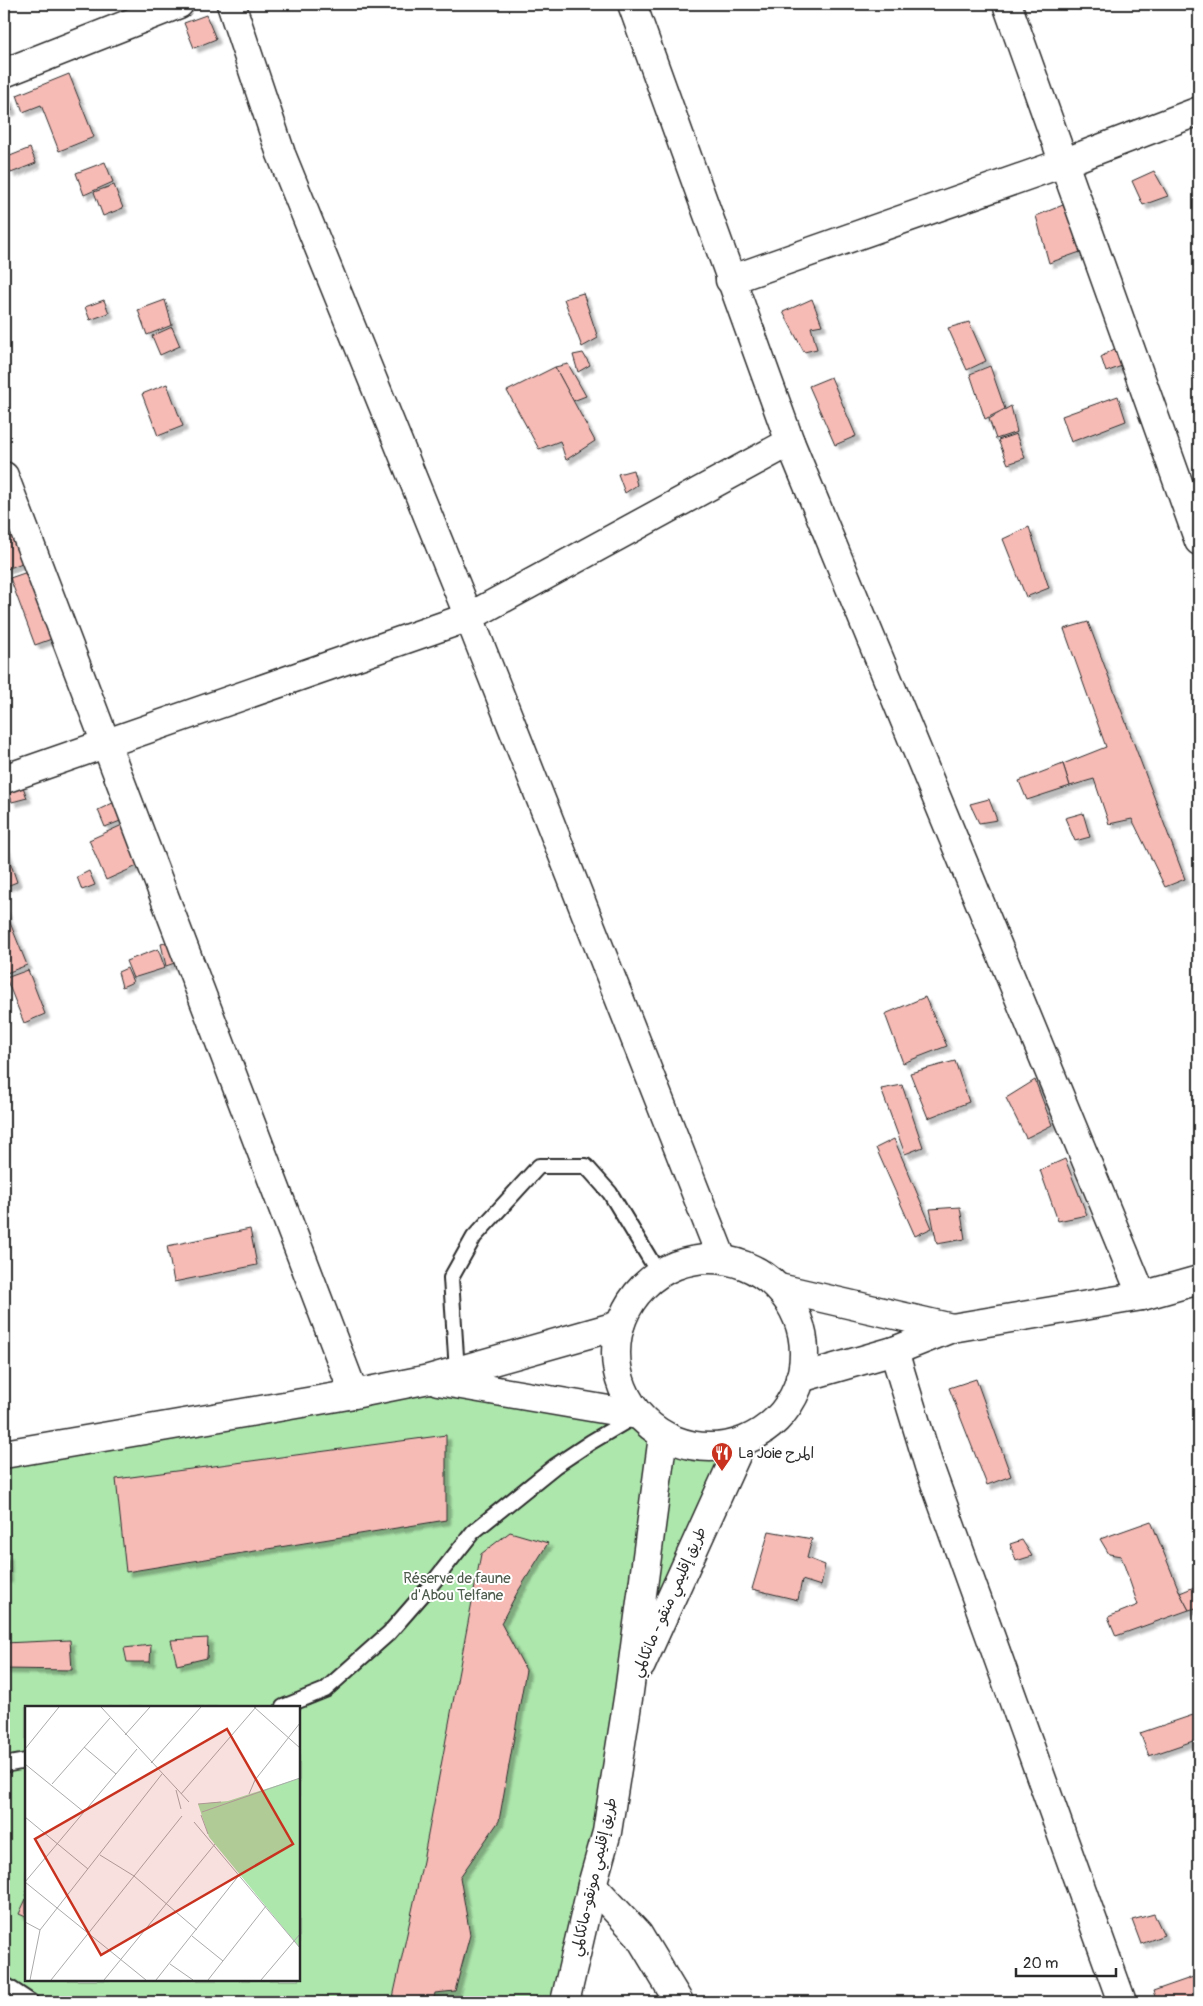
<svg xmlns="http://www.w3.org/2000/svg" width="1203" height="2006" viewBox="0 0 1203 2006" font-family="Pangolin,'Playpen Sans Arabic',sans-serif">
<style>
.green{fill:#ade7ac;stroke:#6c896c;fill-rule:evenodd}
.building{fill:#f7bbb6;stroke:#2b2b2b;filter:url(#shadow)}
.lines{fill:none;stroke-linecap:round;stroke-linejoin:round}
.lane-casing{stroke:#2b2b2b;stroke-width:18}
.street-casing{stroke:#2b2b2b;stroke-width:31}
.primary-casing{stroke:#2b2b2b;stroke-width:31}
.highway-casing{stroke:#2b2b2b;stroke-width:31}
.lane{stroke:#fff;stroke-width:14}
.street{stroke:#fff;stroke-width:28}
.primary{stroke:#fff;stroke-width:28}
.highway{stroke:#fff;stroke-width:28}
.labels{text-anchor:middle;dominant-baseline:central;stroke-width:4;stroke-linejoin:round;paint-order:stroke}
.poi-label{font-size:15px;fill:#2b2b2b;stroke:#fff;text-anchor:start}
.park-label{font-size:15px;fill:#4c5a4b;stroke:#fff}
.street-label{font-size:15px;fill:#2b2b2b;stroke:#fff}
.inset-road{fill:none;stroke:#aaa;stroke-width:1}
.view{fill:#c8321e;fill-opacity:0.15;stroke:#c8321e;stroke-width:2.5}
.inset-edge{fill:none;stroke:#2b2b2b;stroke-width:2.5}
</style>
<defs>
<filter id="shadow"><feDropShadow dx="4.5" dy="4.5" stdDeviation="1" flood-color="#0004"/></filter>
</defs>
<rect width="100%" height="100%" fill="#fff"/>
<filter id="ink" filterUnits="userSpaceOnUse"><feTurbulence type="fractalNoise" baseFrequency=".02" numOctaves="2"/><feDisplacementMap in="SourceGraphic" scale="10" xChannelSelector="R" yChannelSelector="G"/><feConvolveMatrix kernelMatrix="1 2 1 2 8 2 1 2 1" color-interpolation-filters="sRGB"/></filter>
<g filter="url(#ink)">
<path class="green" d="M429,1379L638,1415L663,1436L689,1445L716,1448L742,1442L629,1692L566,2002H4V1454ZM26,1707H299V1980H26Z"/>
<g class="building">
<path d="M206,15L216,39L194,48L184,23Z"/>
<path d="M69,74L94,137L59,151L41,105L23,112L17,95Z"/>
<path d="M8,98L12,110L4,113V99Z"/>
<path d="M30,148L36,163L11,173L5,158Z"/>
<path d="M105,162L113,182L84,195L76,173Z"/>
<path d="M1154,171L1168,196L1143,205L1132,181Z"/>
<path d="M114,185L123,208L103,216L94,192Z"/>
<path d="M1063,205L1083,251L1049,263L1036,216Z"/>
<path d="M583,293L598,338L582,347L564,299Z"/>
<path d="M812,299L822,325L811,327L817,349L804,352L783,312Z"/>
<path d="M104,300L109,313L90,320L85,307Z"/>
<path d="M165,300L172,325L147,335L138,310Z"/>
<path d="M969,322L986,361L967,370L948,328Z"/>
<path d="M172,327L180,346L160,355L152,336Z"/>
<path d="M1119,346L1127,364L1106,372L1101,357Z"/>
<path d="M583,353L590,365L578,372L573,355Z"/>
<path d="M568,364L586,396L573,401L555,367Z"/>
<path d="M990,366L1005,409L985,419L970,374Z"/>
<path d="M555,367L595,441L566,460L560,441L539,449L507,391Z"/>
<path d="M831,377L856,436L835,445L809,386Z"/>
<path d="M167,384L183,426L158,436L142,394Z"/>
<path d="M1118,396L1126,421L1071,442L1062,416Z"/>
<path d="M1011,406L1017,432L996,439L989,419Z"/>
<path d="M1016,434L1025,458L1008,464L998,440Z"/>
<path d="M633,470L637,485L625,493L618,474Z"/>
<path d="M10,518L27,561L7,569L4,562V520Z"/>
<path d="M1029,527L1049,588L1026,597L1003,539Z"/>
<path d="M33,570L57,637L35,645L10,578Z"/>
<path d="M1088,622L1185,879L1165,887L1132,819L1109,824L1094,779L1070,786L1063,764L1106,747L1064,629Z"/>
<path d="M1063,764L1070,786L1027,800L1019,781Z"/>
<path d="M22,784L27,798L12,802L8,789Z"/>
<path d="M989,799L997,820L979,823L970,804Z"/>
<path d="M119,800L128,818L105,827L98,810Z"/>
<path d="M1083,813L1090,837L1075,841L1065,818Z"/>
<path d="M129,822L146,862L106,880L89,840Z"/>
<path d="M4,844L17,882L4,887Z"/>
<path d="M89,871L95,885L82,890L77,877Z"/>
<path d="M4,908L27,965L4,974Z"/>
<path d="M178,940L186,959L166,966L161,944Z"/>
<path d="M158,949L165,968L133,978L126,961Z"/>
<path d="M127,968L133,982L122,987L118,972Z"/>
<path d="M28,970L45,1014L24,1023L6,978Z"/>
<path d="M925,997L947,1046L903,1063L885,1014Z"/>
<path d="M955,1061L969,1102L928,1118L910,1073Z"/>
<path d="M1035,1080L1052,1125L1026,1138L1006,1098Z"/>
<path d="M902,1085L923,1147L905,1154L881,1089Z"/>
<path d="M894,1139L932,1228L915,1236L876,1148Z"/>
<path d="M1065,1159L1087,1215L1058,1221L1040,1170Z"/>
<path d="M960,1207L965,1239L937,1244L930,1209Z"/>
<path d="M250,1229L257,1265L174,1282L167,1246Z"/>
<path d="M976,1379L1011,1476L987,1485L949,1388Z"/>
<path d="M446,1435V1520L126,1572L116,1479Z"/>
<path d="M1151,1521L1180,1593L1189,1610L1116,1636L1108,1617L1138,1605L1121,1556L1109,1554L1100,1539Z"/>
<path d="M769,1531L812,1539L807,1558L825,1565L821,1586L802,1580L798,1600L752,1589Z"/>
<path d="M510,1532L548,1543L517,1593L501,1623L526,1670L499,1821L460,1877L470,1935L455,1991L435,1993L433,2002H392L423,1861L481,1554Z"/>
<path d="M1022,1540L1032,1556L1016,1561L1010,1544Z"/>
<path d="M7,1554L8,1578L4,1579V1555Z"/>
<path d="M1199,1585V1607L1189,1610L1180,1593Z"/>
<path d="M208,1638L207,1658L177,1665L171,1640Z"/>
<path d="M70,1640L72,1670L4,1669V1643Z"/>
<path d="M151,1645L150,1662H127L124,1648Z"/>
<path d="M1199,1713V1739L1149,1756L1140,1733Z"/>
<path d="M26,1899V1917L19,1914Z"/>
<path d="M1154,1914L1164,1935L1141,1944L1132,1920Z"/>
<path d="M1199,1975V2001L1157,2002L1153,1991Z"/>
</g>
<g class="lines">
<g class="lane-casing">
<g id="lane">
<path d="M457,1372L451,1278L474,1237L539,1166H586L610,1193L659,1274"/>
<path d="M283,1707L325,1690L389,1633L431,1585L473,1532L555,1466L591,1442L635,1416"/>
<path d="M4,1765L26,1761"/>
<path d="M4,1984L31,2002"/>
</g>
</g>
<g class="street-casing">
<g id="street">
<path d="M231,4L281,154L469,617L722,1259"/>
<path d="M632,4L790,442L1142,1296"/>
<path d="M1007,4L1199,541"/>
<path d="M4,73L179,4"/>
<path d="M730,280L1063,163L1199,111"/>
<path d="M4,476L354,1394"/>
<path d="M4,779L469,617L790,442"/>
<path d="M894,1351L929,1466L1122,2002"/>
<path d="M592,1885L638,1934L679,2002"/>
</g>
</g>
<g class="primary-casing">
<g id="primary">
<path d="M438,1381L638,1415"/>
<path d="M4,1454L354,1394L429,1379L620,1325"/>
</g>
</g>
<g class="highway-casing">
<g id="highway">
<circle cx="710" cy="1353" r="94"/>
<path d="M779,1288L952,1328"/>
<path d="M800,1378L894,1351L952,1328L1142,1296L1199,1280"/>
<path d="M641,1665L742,1442"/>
<path d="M565,2002L592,1885L607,1832L629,1692L663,1436"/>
</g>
</g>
<use href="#lane" class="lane"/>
<use href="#street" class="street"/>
<use href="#primary" class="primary"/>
<use href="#highway" class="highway"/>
</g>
</g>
<defs>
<g id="restaurant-pin" transform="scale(1.125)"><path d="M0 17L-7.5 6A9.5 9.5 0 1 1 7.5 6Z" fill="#c8321e" stroke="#fff"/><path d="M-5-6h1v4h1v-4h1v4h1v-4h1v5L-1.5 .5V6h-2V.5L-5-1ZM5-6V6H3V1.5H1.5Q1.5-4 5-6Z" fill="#fff"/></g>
</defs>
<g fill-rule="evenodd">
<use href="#restaurant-pin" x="722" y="1453"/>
</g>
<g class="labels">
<g class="poi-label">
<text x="738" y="1453">La Joie المرح</text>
</g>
<g class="park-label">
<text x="457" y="1578">Réserve de faune<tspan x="457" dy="17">d'Abou Telfane</tspan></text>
</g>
<g class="street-label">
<text transform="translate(669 1602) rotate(-66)">طريق إقليمي منقو - مانكالمي</text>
<text transform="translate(594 1877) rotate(-77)">طريق إقليمي مونقو-مانكالمي</text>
</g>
</g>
<g transform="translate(25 1706)">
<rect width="275" height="275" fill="#fff"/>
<path d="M275,72V242L184,131L173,98L203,95Z" fill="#ade7ac"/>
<path class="inset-road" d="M76,1L164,96M229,1L275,42M100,29L125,1M59,41L91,68M0,43L34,1M126,57L176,1M0,58L59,106M27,78L85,12M151,84L156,103M156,88L231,1M224,88L230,74L275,17M173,98L196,96M177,106L275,72M176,109L183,128M0,111L63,163M169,116L275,242M75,149L109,170L172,224M0,176L112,43M0,176L121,274M0,216L15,224L5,274M15,224L137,68M167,230L198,255M145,258L168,274M26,274L157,110M79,274L190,138M131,274L215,168M183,274L241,200M236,274L275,228"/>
<path class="view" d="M202,23L268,138L76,249L10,133Z"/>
<rect width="275" height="275" class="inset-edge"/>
</g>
<rect width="1203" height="2006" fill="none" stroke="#fff" stroke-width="20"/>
<rect x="10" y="10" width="1183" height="1986" fill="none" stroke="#2b2b2b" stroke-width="2" filter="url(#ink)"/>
<path d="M1016 1968v8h100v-8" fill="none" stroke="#2b2b2b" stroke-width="2.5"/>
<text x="1023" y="1968" font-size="15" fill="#2b2b2b" stroke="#ffffff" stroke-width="4" paint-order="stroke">20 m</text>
</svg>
